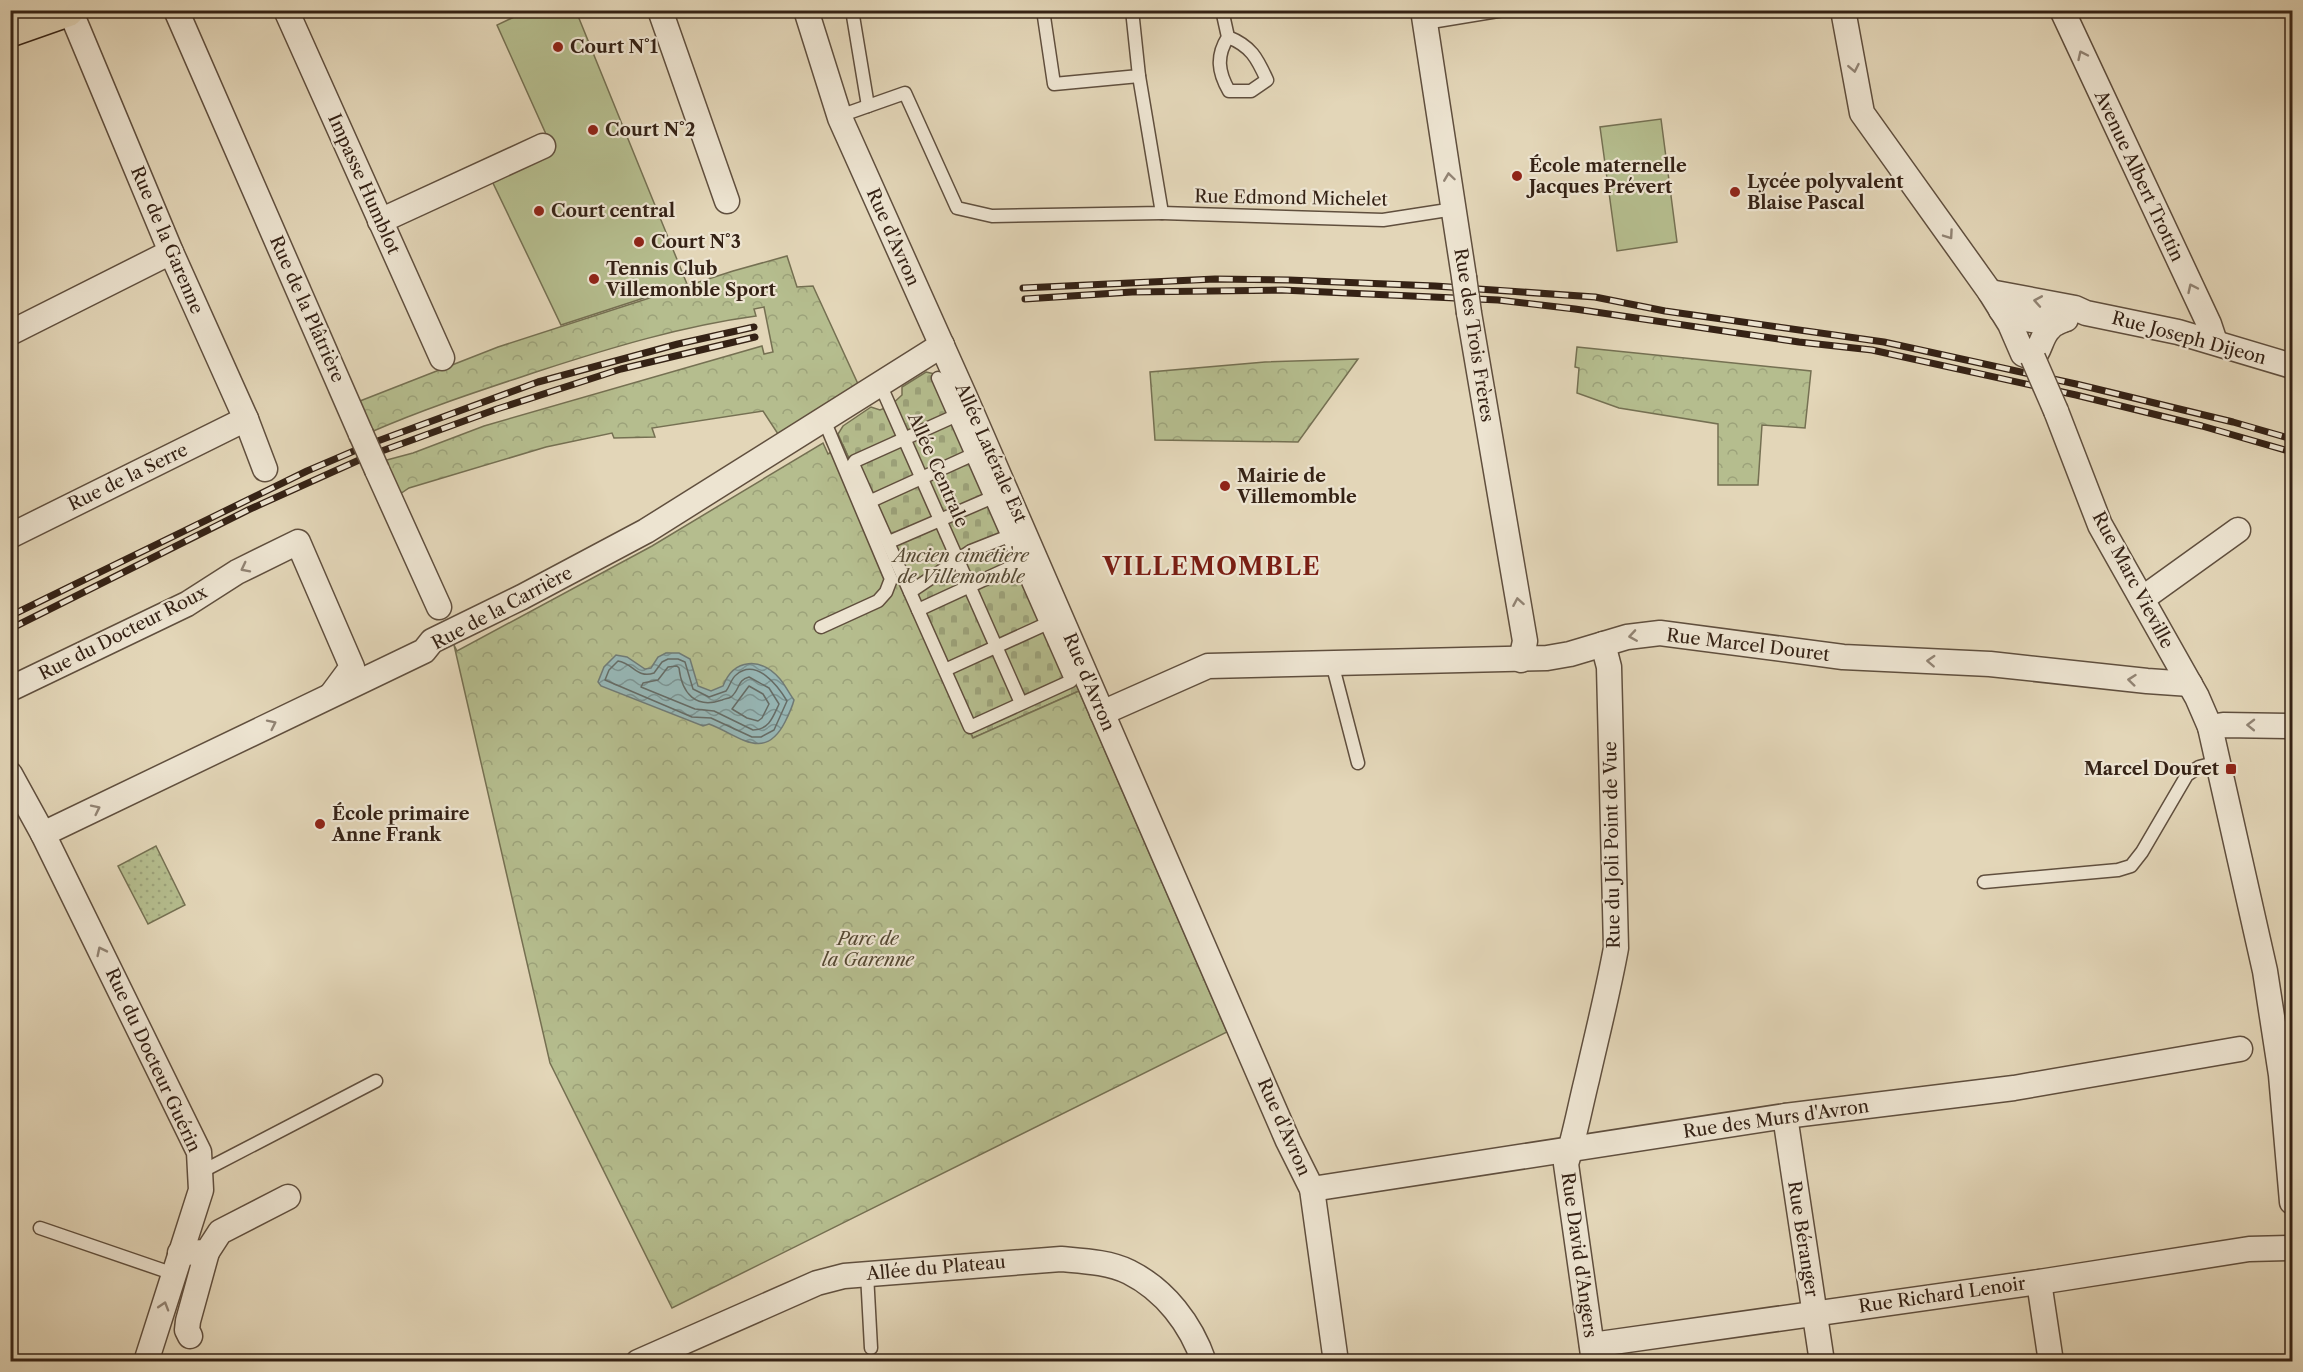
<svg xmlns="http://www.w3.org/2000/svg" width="2303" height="1372" viewBox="0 0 2303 1372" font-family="'Libre Caslon Text',serif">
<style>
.grass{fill:url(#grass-dots);stroke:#757052;stroke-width:1.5}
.cemetery{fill:url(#cemetery-stones);stroke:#757052;stroke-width:1.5}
.park{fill:url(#park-crowns);stroke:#757052;stroke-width:1.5}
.pitch{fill:#b5bd8e;stroke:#757052;stroke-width:1.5}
.water{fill:url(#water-waves);stroke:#707b76;stroke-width:1.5}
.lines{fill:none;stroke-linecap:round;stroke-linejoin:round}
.shore{stroke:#666c66;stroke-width:1.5}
.lane-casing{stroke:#604f3e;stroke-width:15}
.street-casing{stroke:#604f3e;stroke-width:27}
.primary-casing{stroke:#352215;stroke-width:36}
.lane{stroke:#ede4d1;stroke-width:12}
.street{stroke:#ede4d1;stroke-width:24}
.primary{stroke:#e3d6b8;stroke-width:33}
.rail-casing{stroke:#352215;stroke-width:7}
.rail{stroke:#ede4d1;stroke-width:4.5;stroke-dasharray:14;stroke-linecap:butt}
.street-bridge-casing{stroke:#604f3e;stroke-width:27;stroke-linecap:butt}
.street-bridge{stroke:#ede4d1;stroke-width:24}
.oneway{stroke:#918373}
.poi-dot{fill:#8f2418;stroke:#ede4d1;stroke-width:2}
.labels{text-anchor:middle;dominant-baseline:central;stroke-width:4.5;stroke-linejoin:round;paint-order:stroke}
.poi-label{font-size:18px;font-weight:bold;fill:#352215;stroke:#ede4d1;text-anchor:start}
.street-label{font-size:18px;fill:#352215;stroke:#ede4d1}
.park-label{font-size:18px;font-style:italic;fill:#554933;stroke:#ede4d1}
.district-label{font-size:24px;font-weight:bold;letter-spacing:1.5px;fill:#7a1f14;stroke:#ede4d1}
</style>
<defs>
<pattern id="grass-dots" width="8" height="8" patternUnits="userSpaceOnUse" patternTransform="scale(1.5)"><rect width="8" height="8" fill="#b5bd8e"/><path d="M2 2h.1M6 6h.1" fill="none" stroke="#9ca27a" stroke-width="1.8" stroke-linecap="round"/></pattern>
<pattern id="cemetery-stones" width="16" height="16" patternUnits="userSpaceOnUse" patternTransform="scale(1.5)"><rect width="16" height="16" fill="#b5bd8e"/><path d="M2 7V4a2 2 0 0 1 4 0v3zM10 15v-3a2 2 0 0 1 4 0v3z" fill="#9ca27a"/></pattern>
<pattern id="park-crowns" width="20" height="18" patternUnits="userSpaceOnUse" patternTransform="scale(1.5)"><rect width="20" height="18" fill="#b5bd8e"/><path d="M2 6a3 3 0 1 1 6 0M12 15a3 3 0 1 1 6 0" fill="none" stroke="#9ca27a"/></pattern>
<pattern id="water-waves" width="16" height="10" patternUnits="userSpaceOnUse" patternTransform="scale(1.5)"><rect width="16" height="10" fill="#97b7b6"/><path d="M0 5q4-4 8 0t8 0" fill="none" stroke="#7c9493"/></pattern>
</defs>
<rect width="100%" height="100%" fill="#e3d6b8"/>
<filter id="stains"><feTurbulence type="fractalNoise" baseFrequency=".00333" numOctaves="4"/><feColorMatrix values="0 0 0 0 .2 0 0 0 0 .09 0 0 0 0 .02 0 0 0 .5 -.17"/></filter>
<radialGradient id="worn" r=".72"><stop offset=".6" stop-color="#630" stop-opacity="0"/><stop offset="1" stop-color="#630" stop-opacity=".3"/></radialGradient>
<path class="grass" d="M156,846L185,905L148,924L118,866Z"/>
<path class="cemetery" d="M926,372L939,375L1079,691L973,738L838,434L843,426L871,407L880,410L890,406L902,395V387Z"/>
<g class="park">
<path d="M787,256L797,287L813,286L858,384L778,434L763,411L652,428L655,437L614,438L612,433L546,447L409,488L400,494L383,461L413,453L484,426L762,346L764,354L773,352L764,307L754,309L756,316C682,326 610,348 539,371C482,390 426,408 371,432L360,401L498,347L733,271Z"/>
<path d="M1577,347L1811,371L1805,428L1762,425L1758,485H1718V424L1619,408L1577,393L1579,368L1575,367Z"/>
<path d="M1358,359L1298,442L1155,440L1150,372L1265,362Z"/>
<path d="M823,443L828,454L843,445L973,738L1079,691L1227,1032L672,1308L550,1063L454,645L457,651L652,546Z"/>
</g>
<g class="pitch">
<path d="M512,11H576L687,284L561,325L492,181L554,152L497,25L514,17Z"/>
<path d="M1661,119L1677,242L1617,251L1600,127Z"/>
</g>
<path class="water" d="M666,653H679L690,659L698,686L711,691L723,686C734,658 761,657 780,679C785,685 789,693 794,700C792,708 789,714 785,722C764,763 739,735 709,724L703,726L601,686L598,682L604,667L616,655L627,657L645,669L651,668L658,657Z"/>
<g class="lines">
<g class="shore">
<path d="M668,659H678L685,662L693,689L709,697L726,691C730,686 731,679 736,675C756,657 778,686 787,701L774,730L761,737H752L711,718L692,717L605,680L609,670L618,661C633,663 637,679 654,673L662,662Z"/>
<path d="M677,666L679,668C682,694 696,709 722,700C727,698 727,699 731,697C740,690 737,680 749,677L769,688L779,704C773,717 769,730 753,730L714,711L695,709L641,687L643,683L658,680L668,667Z"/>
<path d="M749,686L763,694L769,704L762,718L758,721L747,718L732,709Z"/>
</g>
<g class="lane-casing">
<g id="lane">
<path d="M852,10L868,106"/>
<path d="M1043,10L1054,84L1139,76L1132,10"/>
<path d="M1222,10L1228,37C1216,56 1218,72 1229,91H1251L1267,80C1257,58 1251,46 1228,37"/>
<path d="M1425,23L1504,10"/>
<path d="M840,118L851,112L905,93L957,208L992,216L1162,213L1139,76"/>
<path d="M1162,213L1383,220L1454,209"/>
<path d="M938,378L1069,675"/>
<path d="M880,384L1021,703"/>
<path d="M955,416L855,461L853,464L970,727L1071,681"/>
<path d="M871,501L972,455"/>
<path d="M889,542L991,498"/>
<path d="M910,592L971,551L1009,536"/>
<path d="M918,610L1020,563"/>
<path d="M821,627L878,601L886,592L891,579L824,420"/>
<path d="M1332,663L1358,763"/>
<path d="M945,670L1046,624"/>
<path d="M1984,882L2118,870L2131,866L2142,852L2187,775L2199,767L2218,762"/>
<path d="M201,1172L376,1081"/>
<path d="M40,1228L174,1274"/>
<path d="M867,1274L871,1348"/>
</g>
</g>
<g class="street-casing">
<g id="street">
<path d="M70,10L171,252L246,419L265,469"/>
<path d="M176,10L361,434"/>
<path d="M286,10L442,358"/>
<path d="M660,10L727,201"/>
<path d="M806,10L840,118L965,397L1288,1141L1312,1189L1336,1362"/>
<path d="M1423,10L1464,277"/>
<path d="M1843,10L1862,113L1990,292L2010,324L2023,354L2033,358C2041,349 2041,336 2050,328C2053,324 2059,322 2063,320"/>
<path d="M2062,10L2209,324L2215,342"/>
<path d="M380,221L543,146"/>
<path d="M1990,292L2075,308L2086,313L2178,332L2292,366"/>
<path d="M2001,310C2021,320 2044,324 2066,319"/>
<path d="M1469,313L1525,641L1521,660"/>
<path d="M10,333L171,252"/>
<path d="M2056,411L2100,525L2197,697L2210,727L2265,971L2281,1075L2292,1202"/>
<path d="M377,470L439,607"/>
<path d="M10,536L246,419"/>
<path d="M2142,599L2238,530"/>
<path d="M10,689L187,604L237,572L298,542L352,667L332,694"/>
<path d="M1102,713L1208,666L1547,658L1570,654L1627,637L1660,633L1843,657L1990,664L2147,681L2190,684"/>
<path d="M2210,727L2223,725L2292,726"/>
<path d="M10,774L43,834L199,1152L201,1190L146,1362"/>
<path d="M43,834L424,651L432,641L522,597L646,531L942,345"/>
<path d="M1785,1116L1822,1362"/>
<path d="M1312,1189L1785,1116L2014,1088L2240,1049"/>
<path d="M180,1253L207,1252L220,1232L288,1197"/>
<path d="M2039,1282L2051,1362"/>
<path d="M190,1336L187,1330L188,1321L207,1252"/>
<path d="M1592,1345L2039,1282L2249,1249L2292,1248"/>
<path d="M638,1362L817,1283L844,1276L1061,1259C1083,1261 1109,1262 1129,1272C1165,1290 1191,1324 1204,1362"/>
<path d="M1594,1362L1566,1164C1575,1135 1580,1107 1587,1079C1597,1035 1608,992 1616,948L1609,667L1603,644"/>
</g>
</g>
<g class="primary-casing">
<path id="primary" d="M10,30L67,10"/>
</g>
<use href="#lane" class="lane"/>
<use href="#street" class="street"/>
<use href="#primary" class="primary"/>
<g class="rail-casing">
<g id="rail">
<path d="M1023,288L1215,279L1289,280L1435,286L1595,297L1665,311L1884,342L2076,384L2233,422L2292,439"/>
<path d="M1025,299L1132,292L1282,290L1498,300L1575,309L1799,342L1872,350L2076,395L2202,426L2292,452"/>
<path d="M10,616L307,471L375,442L538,382L678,344L754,327"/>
<path d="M10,629L248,510L368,456L497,409L621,369L755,337"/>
</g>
</g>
<use href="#rail" class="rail"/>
<g class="street-bridge-casing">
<g id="street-bridge">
<path d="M1464,277L1469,313"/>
<path d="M2033,358L2056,411"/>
<path d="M361,434L377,470"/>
</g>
</g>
<use href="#street-bridge" class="street-bridge"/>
</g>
<defs><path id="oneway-chevron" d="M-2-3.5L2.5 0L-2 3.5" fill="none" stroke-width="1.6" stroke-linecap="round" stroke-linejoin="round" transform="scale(1.5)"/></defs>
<g class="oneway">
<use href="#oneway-chevron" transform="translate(2082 55) rotate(-115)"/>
<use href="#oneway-chevron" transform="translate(1854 68) rotate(79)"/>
<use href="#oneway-chevron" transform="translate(1449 177) rotate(-98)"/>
<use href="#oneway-chevron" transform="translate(1949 235) rotate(55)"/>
<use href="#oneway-chevron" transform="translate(2192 288) rotate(-115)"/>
<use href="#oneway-chevron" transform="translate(2038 301) rotate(-170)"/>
<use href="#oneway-chevron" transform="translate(245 568) rotate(153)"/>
<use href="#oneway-chevron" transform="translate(1518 602) rotate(-100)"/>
<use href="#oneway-chevron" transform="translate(1633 636) rotate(171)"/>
<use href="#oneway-chevron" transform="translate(1931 661) rotate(-177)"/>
<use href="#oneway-chevron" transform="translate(2132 680) rotate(-174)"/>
<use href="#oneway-chevron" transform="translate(272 724) rotate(-26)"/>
<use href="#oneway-chevron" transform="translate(2251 725) rotate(-179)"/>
<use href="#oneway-chevron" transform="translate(96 809) rotate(-26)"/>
<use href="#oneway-chevron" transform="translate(101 951) rotate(-116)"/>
<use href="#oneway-chevron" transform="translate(164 1306) rotate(-73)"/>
</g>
<g class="poi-dot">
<circle cx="558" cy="47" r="6"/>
<circle cx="593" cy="130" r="6"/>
<circle cx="1517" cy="176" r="6"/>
<circle cx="1735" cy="192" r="6"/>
<circle cx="539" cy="211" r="6"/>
<circle cx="639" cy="242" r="6"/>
<circle cx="594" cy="279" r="6"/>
<circle cx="1225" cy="486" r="6"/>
<rect x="2225" y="763" width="12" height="12" rx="3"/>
<circle cx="320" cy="824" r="6"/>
</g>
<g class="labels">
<g class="poi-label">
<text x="570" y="47">Court N°1</text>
<text x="605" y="130">Court N°2</text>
<text x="1529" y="166">École maternelle<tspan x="1529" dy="21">Jacques Prévert</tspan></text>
<text x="1747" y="182">Lycée polyvalent<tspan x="1747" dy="21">Blaise Pascal</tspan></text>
<text x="551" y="211">Court central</text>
<text x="651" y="242">Court N°3</text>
<text x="606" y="269">Tennis Club<tspan x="606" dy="21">Villemonble Sport</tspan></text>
<text x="1237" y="476">Mairie de<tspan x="1237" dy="21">Villemomble</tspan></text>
<text x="2219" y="769" text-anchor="end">Marcel Douret</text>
<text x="332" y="814">École primaire<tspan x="332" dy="21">Anne Frank</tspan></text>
</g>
<g class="street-label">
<text transform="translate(2139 176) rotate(65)">Avenue Albert Trottin</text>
<text transform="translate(364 184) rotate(66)">Impasse Humblot</text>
<text transform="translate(1291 198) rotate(1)">Rue Edmond Michelet</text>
<text transform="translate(893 237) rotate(66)">Rue d'Avron</text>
<text transform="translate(167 240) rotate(67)">Rue de la Garenne</text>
<text transform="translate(307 309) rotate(66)">Rue de la Plâtrière</text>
<text transform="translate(1474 335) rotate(81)">Rue des Trois Frères</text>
<text transform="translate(2189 338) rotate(15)">Rue Joseph Dijeon</text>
<text transform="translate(991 453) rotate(66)">Allée Latérale Est</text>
<text transform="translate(938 470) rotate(66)">Allée Centrale</text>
<text transform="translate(128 477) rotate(-26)">Rue de la Serre</text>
<text transform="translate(2133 580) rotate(62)">Rue Marc Vieville</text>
<text transform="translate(502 608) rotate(-28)">Rue de la Carrière</text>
<text transform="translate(123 633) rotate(-27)">Rue du Docteur Roux</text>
<text transform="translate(1748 645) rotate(7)">Rue Marcel Douret</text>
<text transform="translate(1089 682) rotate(67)">Rue d'Avron</text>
<text transform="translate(1612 845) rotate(-91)">Rue du Joli Point de Vue</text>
<text transform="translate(153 1060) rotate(65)">Rue du Docteur Guérin</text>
<text transform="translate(1776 1119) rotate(-8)">Rue des Murs d'Avron</text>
<text transform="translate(1284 1127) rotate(66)">Rue d'Avron</text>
<text transform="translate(1803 1239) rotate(81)">Rue Béranger</text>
<text transform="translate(1579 1255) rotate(82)">Rue David d'Angers</text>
<text transform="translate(936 1268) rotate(-5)">Allée du Plateau</text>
<text transform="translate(1942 1295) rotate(-8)">Rue Richard Lenoir</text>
</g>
<g class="park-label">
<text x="961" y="556">Ancien cimetière<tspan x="961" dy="21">de Villemomble</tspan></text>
<text x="868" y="939">Parc de<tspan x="868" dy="21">la Garenne</tspan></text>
</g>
<g class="district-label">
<text x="1212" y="566">VILLEMOMBLE</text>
</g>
</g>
<rect width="2303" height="1372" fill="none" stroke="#e3d6b8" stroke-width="36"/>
<rect x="12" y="12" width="2279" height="1348" fill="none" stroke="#352215" stroke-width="3"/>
<rect x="18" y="18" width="2267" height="1336" fill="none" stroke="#352215" stroke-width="1.5"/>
<rect width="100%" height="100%" filter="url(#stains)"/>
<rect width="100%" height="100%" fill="url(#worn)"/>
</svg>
